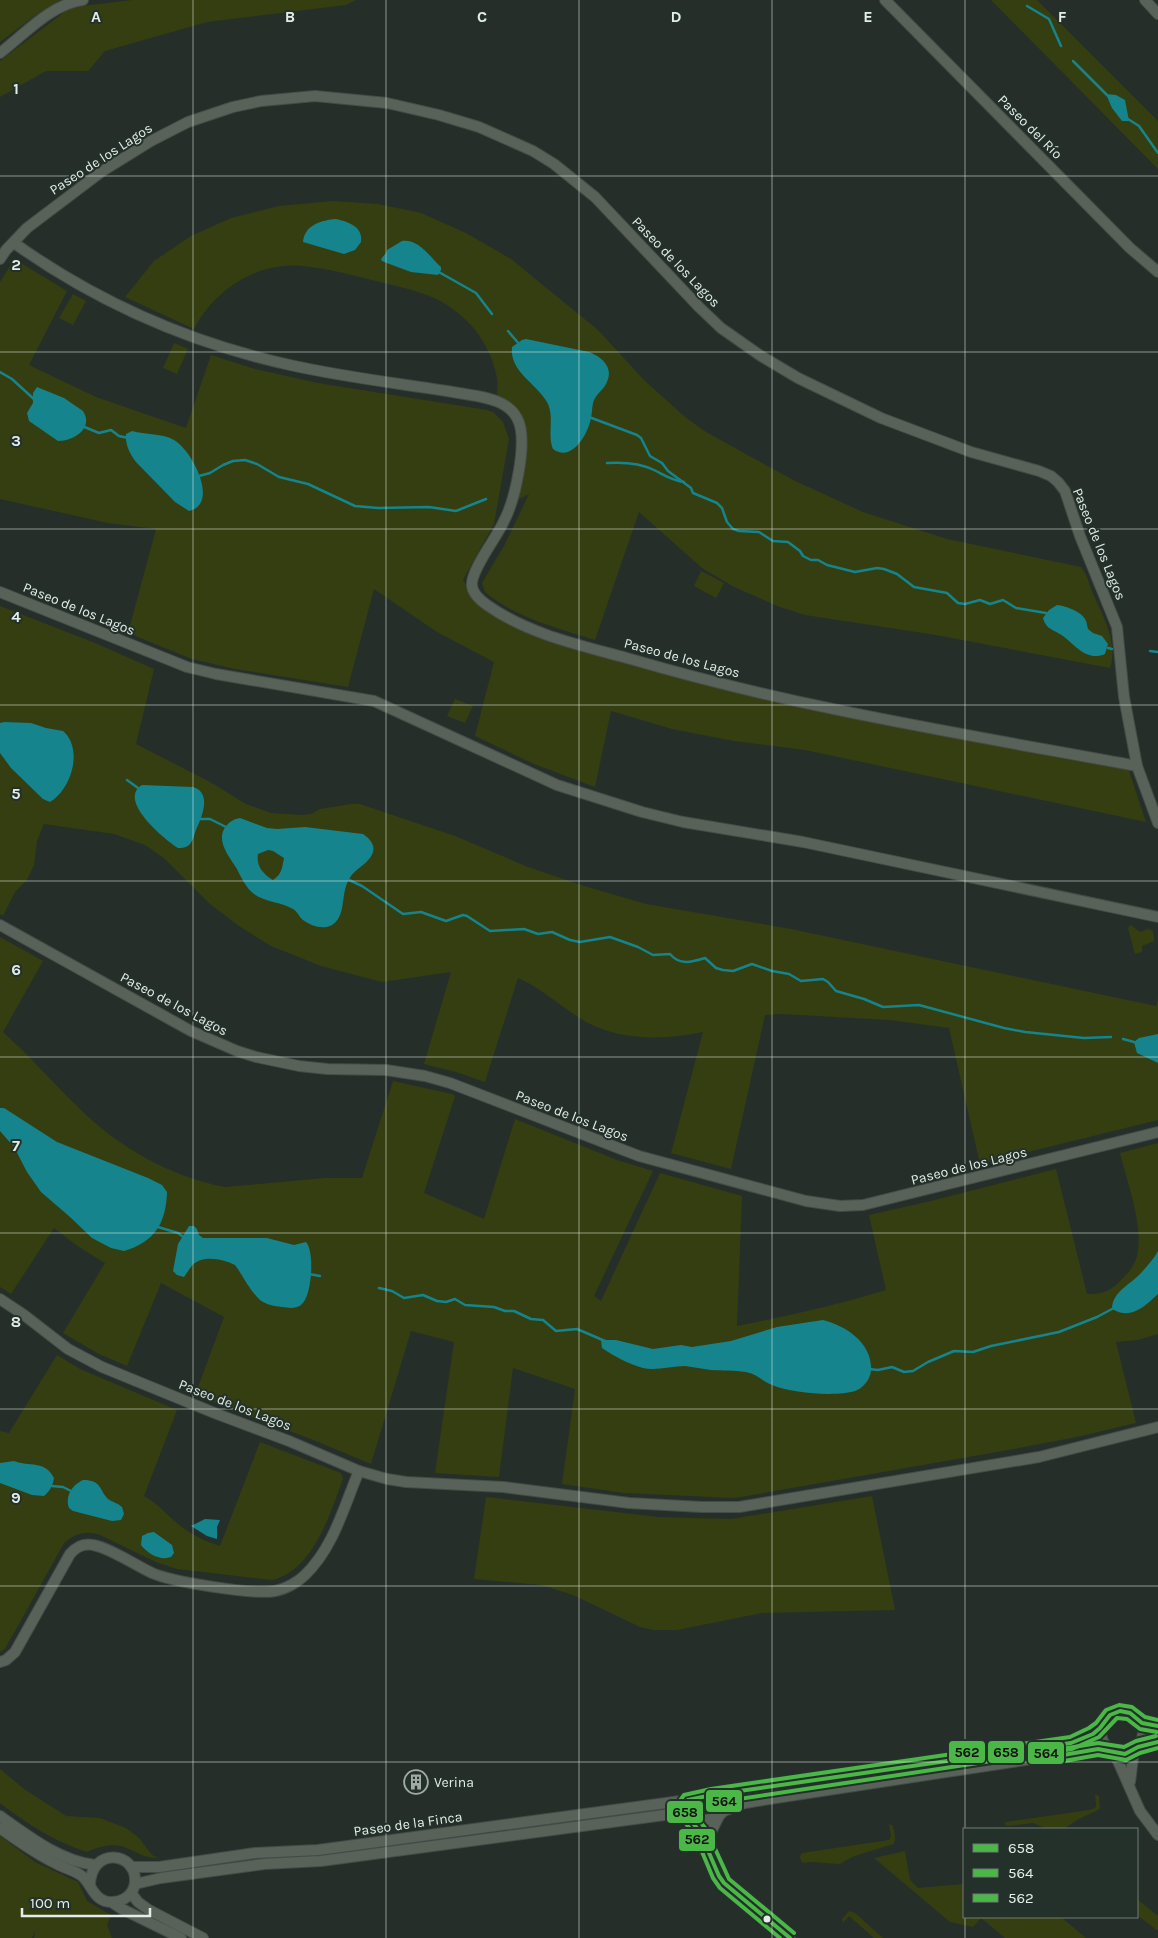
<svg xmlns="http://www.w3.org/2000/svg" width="1158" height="1938" viewBox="0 0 1158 1938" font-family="Karla,sans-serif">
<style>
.green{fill:#353e10}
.water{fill:#15848d;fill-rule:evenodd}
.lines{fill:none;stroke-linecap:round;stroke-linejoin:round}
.stream{stroke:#15848d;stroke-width:2.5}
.minor-casing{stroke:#454c48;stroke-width:12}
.minor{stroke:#596259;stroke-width:10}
.bus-1-casing{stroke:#23312a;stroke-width:8}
.bus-2-casing{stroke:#23312a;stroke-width:8}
.bus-3-casing{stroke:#23312a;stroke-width:8}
.bus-1{stroke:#4ab747;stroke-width:4}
.bus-2{stroke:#4ab747;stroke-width:4}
.bus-3{stroke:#4ab747;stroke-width:4}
.grid{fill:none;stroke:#e4ede8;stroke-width:1;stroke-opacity:0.55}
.bus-dot{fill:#e4ede8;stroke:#23312a;stroke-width:2}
.labels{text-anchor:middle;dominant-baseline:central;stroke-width:4;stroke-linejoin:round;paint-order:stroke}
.street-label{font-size:14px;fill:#e4ede8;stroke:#23312a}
.poi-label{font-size:14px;fill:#e4ede8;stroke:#23312a;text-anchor:start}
.grid-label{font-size:16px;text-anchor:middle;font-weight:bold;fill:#e4ede8;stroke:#23312a;stroke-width:4;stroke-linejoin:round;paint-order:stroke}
.line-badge{stroke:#23312a;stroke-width:2}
.pale-badge-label{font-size:14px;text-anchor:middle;font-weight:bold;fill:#111}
</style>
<rect width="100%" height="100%" fill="#262e2a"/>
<g class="green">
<path d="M0,0H61L40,12L0,42Z"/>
<path d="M132,0H356L346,5L207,22L105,51L88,71H46L0,97V61L67,10L82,6Z"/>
<path d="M991,0H1037L1158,121V169Z"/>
<path d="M333,201L378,204L421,213L466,233L511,259L598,330L644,380L685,417L706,432L793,480L863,512L947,539L1081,567C1088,575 1089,586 1094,596C1104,617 1118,645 1110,668L936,635L805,615L780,607L734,587L702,568L639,512L595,640C557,628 516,618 485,592L482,583L504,546L529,494L515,501L524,439C518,428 501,407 498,397C496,391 498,384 497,378C493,358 484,339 470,324C441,294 415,291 376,281C352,275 326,268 302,266C256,262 214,290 194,329L125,297L154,261L191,236L231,218L279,206Z"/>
<path d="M16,260L67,291L29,365L96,397L186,428L211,355L255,369L318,383L487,410L493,412L503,422L509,439L494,524L463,580L478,603L607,657L1128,768L1146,822L805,750L734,741L672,729L611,711L595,787L534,764L475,736L494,662L437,632L374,589L348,687L235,669L192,659L128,633L156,529L108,523L0,499V282L13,261Z"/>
<path d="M73,294L86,301L73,325L59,318Z"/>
<path d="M174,343L188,349L177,374L163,368Z"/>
<path d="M701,571L724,583L716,598L694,586Z"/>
<path d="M0,606L95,643L154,669L136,744L210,782L246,804L271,813L303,815L311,814L320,809L351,804H360L455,836L528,867L581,885L646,904L791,929L1156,1006L1158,998V1120L980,1164L949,1028L890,1020L782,1014L765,1015L731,1169L671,1153L703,1032C666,1040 621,1041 586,1022C562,1008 543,989 518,978L485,1082L456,1072L424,1064L451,972L382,982L321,966L271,946L239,926L210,904L165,859L145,845L114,834L44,824L37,841L34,865L27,880L15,892L3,916L0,914Z"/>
<path d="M455,699L473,706L465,723L447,716Z"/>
<path d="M1131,925L1140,932L1148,929L1153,931L1154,941L1142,946V952L1135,954L1128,928Z"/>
<path d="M0,937L43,961L3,1032C30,1056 53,1083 79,1108C118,1147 171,1177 225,1187L325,1178H362L393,1081L452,1094L455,1096L424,1193L484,1219L515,1119L617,1160L653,1171L594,1296L601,1301L660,1173L742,1196L737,1326C787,1316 837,1305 886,1290L869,1215L931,1201L1056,1169L1087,1294C1101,1295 1111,1291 1121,1280C1126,1275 1132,1269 1135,1262C1147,1233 1127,1183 1120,1153L1158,1143V1334L1138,1340L1116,1342L1136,1423L1077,1437L1014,1449L735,1498L624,1493L562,1484L575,1389L513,1368L499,1477L435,1473L454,1342L411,1331L371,1464L311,1439L195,1395L224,1317L161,1283L127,1366L99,1354L63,1333L105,1263L79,1247L54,1228L11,1294L0,1287Z"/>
<path d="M57,1355L80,1369L177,1410L144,1496C157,1503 167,1515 178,1524C190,1534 206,1542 220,1546L260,1442L341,1473L343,1479C330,1514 313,1571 272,1580L177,1569L156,1562L100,1535C86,1530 74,1534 64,1543L5,1649L0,1652V1431L9,1433Z"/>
<path d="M872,1496L895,1610L762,1613L677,1630H654L640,1627L573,1595L542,1585L474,1579L486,1497L658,1517L731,1519Z"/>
<path d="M0,1769L24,1789L66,1816L100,1818L126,1828L139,1838L152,1855L159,1858C146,1858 140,1854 129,1849C115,1842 100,1846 87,1852C55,1842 26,1823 0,1803Z"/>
<path d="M1095,1794L1099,1796L1100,1808L1098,1810L1077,1820L1064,1829H1047L1033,1823L1007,1826L1005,1824V1822L1089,1810L1095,1808L1096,1805Z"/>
<path d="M889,1824L893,1826C894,1832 897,1839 893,1844L852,1857L840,1864L812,1862L803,1863L801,1861L800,1856L802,1853L889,1840L891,1836Z"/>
<path d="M0,1836L35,1862L78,1882L87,1901L111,1915L107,1925L112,1938H34L35,1930L32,1938H0Z"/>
<path d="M905,1851L910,1880L918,1888L964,1884V1917H1061L1086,1938H1005L981,1918L973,1927L950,1922L874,1858Z"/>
<path d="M1137,1899L1158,1916V1931L1137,1915Z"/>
<path d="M849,1911L855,1913L883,1938H874L849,1916L843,1923L842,1919Z"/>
</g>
<g class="water">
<path d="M1106,94L1116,95L1125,100L1129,121H1122L1112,108Z"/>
<path d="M336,219C348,222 363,226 361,242L355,250L344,254L303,242C304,225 322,220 336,219Z"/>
<path d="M402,241C419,239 429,256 441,267V270L438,275L411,272L384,262L381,260C382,256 386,255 387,250Z"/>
<path d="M526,339L589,352C602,357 615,368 606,384C603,390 595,395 593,403C592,408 592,413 591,418C588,434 572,463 553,449C547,434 555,417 547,402C536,383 509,371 512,347L522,340Z"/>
<path d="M37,387L64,398L83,411C94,428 74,441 58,441L29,421L27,413L33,403V393Z"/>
<path d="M132,431C145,435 163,433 174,440C192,450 220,504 189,511L175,502L136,462C130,454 125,445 126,434Z"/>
<path d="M1057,605C1066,606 1083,612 1086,621C1087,623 1087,626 1088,629L1093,633L1102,636L1108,644L1105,654C1087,662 1075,645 1063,636C1055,630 1046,630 1043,618L1049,610Z"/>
<path d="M4,722L31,723L46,728L63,731C84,749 71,790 50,802L43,799L11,768L0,753V723Z"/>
<path d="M142,785L193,787C213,793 201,819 196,830C194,836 193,841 189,845C185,848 182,848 178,848C164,839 117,800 142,785Z"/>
<path d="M240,818L267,828L277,829L305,827L363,834C382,847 372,859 358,869C336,885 350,914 332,925C323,930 311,926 303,920C299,917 298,912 293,909C281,902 265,902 254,894C246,888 241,877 237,869C229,856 214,839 227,825C231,821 234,819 240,818ZM268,850L273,851L284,858C282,868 282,874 273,880C263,874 256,866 258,854Z"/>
<path d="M1158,1034V1063L1137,1053L1134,1042L1139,1038Z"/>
<path d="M0,1108H4L57,1142L148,1178L162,1185L167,1192C166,1223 155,1242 124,1251L111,1248L92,1238L70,1217L41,1192L27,1172L14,1147L0,1131Z"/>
<path d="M189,1226H194L197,1229L199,1235L203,1238H267L294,1245L306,1242C315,1252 312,1297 301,1305C295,1309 289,1308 282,1307C274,1306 267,1305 260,1300C249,1290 244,1277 235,1265C222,1259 201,1254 191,1267C188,1271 186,1274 184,1277L177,1275L173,1271L178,1244Z"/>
<path d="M1158,1251V1294C1144,1307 1131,1320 1112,1309C1112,1292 1131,1284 1141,1273C1147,1266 1154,1259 1158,1251Z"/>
<path d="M823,1320C847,1326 873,1344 871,1371C870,1380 863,1388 855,1391C835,1397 792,1393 772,1385C762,1381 757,1374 746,1372C734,1370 723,1371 711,1370C702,1369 694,1367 685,1366C672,1366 655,1371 643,1368C628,1364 614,1356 602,1348L601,1340H616L653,1349L681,1345L692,1347L731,1341L777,1327Z"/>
<path d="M14,1461C29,1467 45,1460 54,1478C53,1485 50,1491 44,1496L32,1495L0,1483V1463Z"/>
<path d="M83,1480C102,1480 99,1490 108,1499C112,1502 118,1503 122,1507L124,1514L121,1520L112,1521L73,1511L69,1508C65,1496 72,1485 83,1480Z"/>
<path d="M205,1519L220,1520L217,1527V1539L207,1536L191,1526Z"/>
<path d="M154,1532L172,1545L174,1553L171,1557C160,1561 148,1554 141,1545L142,1536L148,1533Z"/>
</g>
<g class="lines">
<g class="stream">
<path d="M1027,6L1049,19L1061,46"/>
<path d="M1073,61L1108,96"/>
<path d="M1128,119L1139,126L1158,153"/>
<path d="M437,271L476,293L492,314"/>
<path d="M508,331L520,345"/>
<path d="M0,372L12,379L36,401"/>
<path d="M589,417L637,435L641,438L650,456L662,463L668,471L691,488L693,493L717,503L722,508L727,522L733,529L739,531L759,532L773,541L788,542L800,551L803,556L811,560H818L827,565L855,572L877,568L884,569L897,574L914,587L947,593L958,603L965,604L980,600L990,604L1003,600L1016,608L1046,613"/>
<path d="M82,426L99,433L111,430L119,436L128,438"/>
<path d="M607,463C623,462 640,463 654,470C666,476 671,480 684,482"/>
<path d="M199,476L210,473L223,465L233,461L245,460L257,464L279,477L308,484L355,506L378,508L429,507L456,511L486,499"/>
<path d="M1108,648L1112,649"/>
<path d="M1150,651L1158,652"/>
<path d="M127,780L138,788"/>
<path d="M199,819H210L228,828"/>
<path d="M347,879L362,886L403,914L421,912L446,921L463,915L467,916L490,931L524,929L538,934L552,932L570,940L580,942L610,937L638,947L653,955L670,954C680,966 692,962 705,958L716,968L723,970L733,971L752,964L772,971L789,974L801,981L823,979L828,982L836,991L864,999L883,1007L919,1005L1004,1028L1025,1032L1084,1038L1111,1037"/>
<path d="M1123,1039L1134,1042"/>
<path d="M158,1227L178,1233L186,1239"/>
<path d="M309,1274L320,1276"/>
<path d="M379,1288L392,1291L404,1298L423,1295L437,1301L446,1302L455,1299L465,1305L494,1307L505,1311H514L531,1319L543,1320L556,1331L577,1329L605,1341"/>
<path d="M869,1369L878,1370L892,1367L904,1372L913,1371L928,1362L954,1351L973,1352L991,1346L1059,1332L1097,1317L1112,1309"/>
<path d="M52,1486L63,1487L71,1491"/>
</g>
<g class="minor-casing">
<g id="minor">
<path d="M885,0L1130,248L1158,272"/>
<path d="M1145,0L1158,14"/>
<path d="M0,53C25,34 51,4 83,0"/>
<path d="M14,243C97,302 190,343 290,365C352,379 415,385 477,396C492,399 509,403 517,418C529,439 515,500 504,521C497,537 473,567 472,583C471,592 480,600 487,605C529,635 584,646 634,660C798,708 969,735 1137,766"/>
<path d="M0,259L6,250L27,228L101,172L151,141L188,122L233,107L261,101L315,96L387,103L439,115L479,127L533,151L554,164L595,197L699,307L721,328L761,356L798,378L881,418L971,452L1039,471L1051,476L1058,482L1065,491L1080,536L1117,627L1124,697L1137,766L1158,823"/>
<path d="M0,592L187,667L216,674L374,701L557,785L642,812L683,822L803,842L1158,917"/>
<path d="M0,925L191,1031L237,1051L256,1057L299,1066L327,1069L386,1070L425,1076L450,1083L639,1156L806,1201L840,1206L863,1205L1158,1132"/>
<path d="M0,1299L24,1315L68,1349L102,1367L217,1414L289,1441L359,1471L387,1479L406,1482L503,1487L629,1503L702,1507H739L1039,1457L1158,1427"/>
<path d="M0,1662L6,1660L15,1652L70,1554C76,1547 84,1543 93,1545C110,1548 135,1565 152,1573C173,1582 253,1595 275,1591C286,1589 298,1582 305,1575C334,1547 344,1506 359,1471"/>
<circle cx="1122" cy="1732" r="21"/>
<path d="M1142,1723L1158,1726"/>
<path d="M1138,1747L1158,1742"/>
<path d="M1114,1752L1140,1811L1158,1835"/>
<path d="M1130,1782L1134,1750"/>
<path d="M724,1811L745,1803L795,1795L1098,1749L1110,1750"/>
<path d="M0,1816C28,1836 60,1861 95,1865"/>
<path d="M690,1818C702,1822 720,1821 726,1807"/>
<path d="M0,1828C18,1841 35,1853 55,1863C63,1868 74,1870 82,1876C91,1884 93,1897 105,1901C118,1905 134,1897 135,1882C137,1852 92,1846 90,1884"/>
<path d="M708,1847L711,1832L719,1816"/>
<path d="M131,1867H159L255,1853L318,1850L688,1800"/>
<path d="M135,1884L161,1878L264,1864L321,1861L672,1814L687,1817"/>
<path d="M131,1893L138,1902L149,1910L203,1938"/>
<path d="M113,1903L122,1909L181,1938"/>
<path d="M790,1938L724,1883L719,1876L700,1832L685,1813V1804L688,1800L712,1795H721L897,1768L1070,1744L1085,1739L1101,1728"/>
</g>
</g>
<use href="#minor" class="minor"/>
<g class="bus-1-casing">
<g id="bus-1">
<path d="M1063,1755L1098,1749L1125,1754L1138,1747L1158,1742"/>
<path d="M790,1938L724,1883L719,1876L700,1832L685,1813V1804L688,1800L712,1795L1071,1743L1093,1734L1100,1728L1110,1715L1120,1711L1130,1713L1142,1723L1158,1726"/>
</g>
</g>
<g class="bus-2-casing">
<g id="bus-2">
<path d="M1064,1761L1098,1755L1126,1760L1140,1753L1158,1748"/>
<path d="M794,1933L729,1879L706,1829L691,1811L692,1806L1072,1749L1099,1737L1117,1718L1127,1719L1140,1729L1157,1732"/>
</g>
</g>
<g class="bus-3-casing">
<g id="bus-3">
<path d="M1062,1749L1098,1743L1124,1747L1136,1741L1156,1736"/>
<path d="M780,1938L720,1888L713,1878L695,1835L679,1815V1802L684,1795L711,1789L1070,1737L1089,1728L1096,1723L1106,1710L1119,1705L1132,1707L1145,1717L1158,1720"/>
</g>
</g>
<use href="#bus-1" class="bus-1"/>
<use href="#bus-2" class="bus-2"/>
<use href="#bus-3" class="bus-3"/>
</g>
<path class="grid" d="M193,0V1938M386,0V1938M579,0V1938M772,0V1938M965,0V1829M0,176H1158M0,352H1158M0,529H1158M0,705H1158M0,881H1158M0,1057H1158M0,1233H1158M0,1409H1158M0,1586H1158M0,1762H1158M965,1917V1938"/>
<defs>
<g id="building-ring" transform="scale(1.25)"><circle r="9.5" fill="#23312a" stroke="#a2aaa6" stroke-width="1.5"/><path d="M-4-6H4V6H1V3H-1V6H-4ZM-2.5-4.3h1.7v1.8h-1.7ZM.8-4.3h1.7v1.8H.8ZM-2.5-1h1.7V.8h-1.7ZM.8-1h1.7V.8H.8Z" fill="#a2aaa6"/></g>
</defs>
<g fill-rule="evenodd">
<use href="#building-ring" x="416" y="1782"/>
</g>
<circle class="bus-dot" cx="767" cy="1919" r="4.5"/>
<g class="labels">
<g class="street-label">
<text transform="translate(1030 127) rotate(45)">Paseo del Río</text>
<text transform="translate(101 159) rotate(-33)">Paseo de los Lagos</text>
<text transform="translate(676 262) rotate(46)">Paseo de los Lagos</text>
<text transform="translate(1099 544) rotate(68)">Paseo de los Lagos</text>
<text transform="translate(79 609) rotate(22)">Paseo de los Lagos</text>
<text transform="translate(682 658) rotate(15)">Paseo de los Lagos</text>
<text transform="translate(174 1004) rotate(28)">Paseo de los Lagos</text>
<text transform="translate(572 1116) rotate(21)">Paseo de los Lagos</text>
<text transform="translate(969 1166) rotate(-14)">Paseo de los Lagos</text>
<text transform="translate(235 1405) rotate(21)">Paseo de los Lagos</text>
<text transform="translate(408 1824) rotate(-8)">Paseo de la Finca</text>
</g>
<g class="poi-label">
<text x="434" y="1782">Verina</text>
</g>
</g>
<g class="grid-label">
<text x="96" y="22">A</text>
<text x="290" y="22">B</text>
<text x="482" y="22">C</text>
<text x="676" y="22">D</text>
<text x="868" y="22">E</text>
<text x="1062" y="22">F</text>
<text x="16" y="94">1</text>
<text x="16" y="270">2</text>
<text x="16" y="446">3</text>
<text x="16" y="622">4</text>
<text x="16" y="799">5</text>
<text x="16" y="975">6</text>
<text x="16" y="1151">7</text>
<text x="16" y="1327">8</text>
<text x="16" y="1503">9</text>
</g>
<g class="line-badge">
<rect x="948" y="1740" width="38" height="24" rx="5" fill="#4ab747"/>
<rect x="987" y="1740" width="38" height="24" rx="5" fill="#4ab747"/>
<rect x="1027" y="1741" width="38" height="24" rx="5" fill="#4ab747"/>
<rect x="705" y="1789" width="38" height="24" rx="5" fill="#4ab747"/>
<rect x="666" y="1800" width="38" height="24" rx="5" fill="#4ab747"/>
<rect x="678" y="1828" width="38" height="24" rx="5" fill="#4ab747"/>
</g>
<g class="pale-badge-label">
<text x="967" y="1757">562</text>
<text x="1006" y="1757">658</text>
<text x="1046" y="1758">564</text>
<text x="724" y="1806">564</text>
<text x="685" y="1817">658</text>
<text x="697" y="1844">562</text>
</g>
<rect x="963" y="1828" width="175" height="90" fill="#23312a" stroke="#707c76"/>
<rect x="973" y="1844" width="25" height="8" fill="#4ab747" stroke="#707c76"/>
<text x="1008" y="1853" font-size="15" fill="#e4ede8">658</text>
<rect x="973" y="1869" width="25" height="8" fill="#4ab747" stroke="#707c76"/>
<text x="1008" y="1878" font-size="15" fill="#e4ede8">564</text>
<rect x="973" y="1894" width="25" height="8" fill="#4ab747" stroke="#707c76"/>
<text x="1008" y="1903" font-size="15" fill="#e4ede8">562</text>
<path d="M22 1908v8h128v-8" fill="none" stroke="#e4ede8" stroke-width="2.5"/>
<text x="30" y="1908" font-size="15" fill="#e4ede8" stroke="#23312a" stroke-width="4" paint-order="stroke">100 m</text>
</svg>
